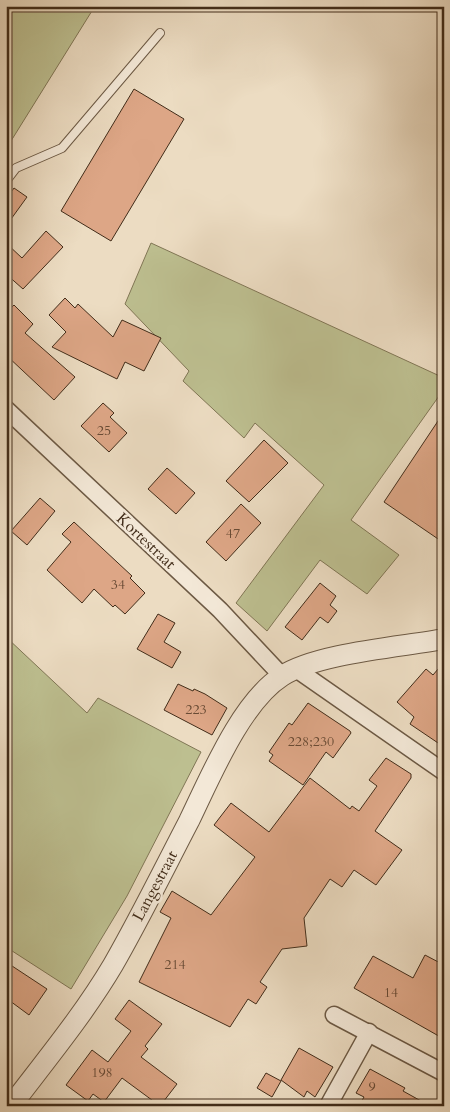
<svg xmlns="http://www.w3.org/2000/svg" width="450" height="1112" viewBox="0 0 450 1112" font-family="Cardo,serif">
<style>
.green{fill:#bdbf90;stroke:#807655}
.building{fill:#dda686;stroke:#422d1a}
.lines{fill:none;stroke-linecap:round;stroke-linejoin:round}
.service-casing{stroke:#6c5944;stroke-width:10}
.minor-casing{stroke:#6c5944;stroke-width:19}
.tertiary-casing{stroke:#6c5944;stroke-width:22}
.service{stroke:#f3e8d7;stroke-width:8}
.minor{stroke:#f3e8d7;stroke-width:16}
.tertiary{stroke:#f3e8d7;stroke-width:20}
.labels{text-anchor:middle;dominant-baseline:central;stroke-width:5;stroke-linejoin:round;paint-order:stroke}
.number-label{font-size:14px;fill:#694b35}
.street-label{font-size:16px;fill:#422d1a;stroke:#f3e8d7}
</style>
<rect width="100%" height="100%" fill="#ecdcc2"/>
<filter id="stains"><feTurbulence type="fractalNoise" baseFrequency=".004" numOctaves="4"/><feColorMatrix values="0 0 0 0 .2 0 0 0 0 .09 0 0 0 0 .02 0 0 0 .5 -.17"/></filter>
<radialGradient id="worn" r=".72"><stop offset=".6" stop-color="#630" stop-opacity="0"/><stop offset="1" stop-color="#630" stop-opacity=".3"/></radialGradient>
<g class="green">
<path d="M6,6H95L6,149Z"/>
<path d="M151,243L444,378V389L351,520L399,555L367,594L320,560L267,631L236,603L324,485L255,423L244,438L183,381L189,371L125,304Z"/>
<path d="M6,637L87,713L98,698L201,752L127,896L71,989L6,947Z"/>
</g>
<g class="building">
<path d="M134,89L184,119L111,241L61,211Z"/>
<path d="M14,188L27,197L6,226V199Z"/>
<path d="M46,231L63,247L23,289L6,274V243L22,258Z"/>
<path d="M65,298L75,308L78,304L113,337L122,320L161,338L144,371L125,362L117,379L52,347L66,332L49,315Z"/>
<path d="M14,305L33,324L25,333L75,377L54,400L6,355V313Z"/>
<path d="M103,403L114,413L110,417L127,433L109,452L81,426Z"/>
<path d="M444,412V543L384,502Z"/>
<path d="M264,440L288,463L249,502L226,481Z"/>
<path d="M167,468L195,493L176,514L148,489Z"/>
<path d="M40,498L55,511L27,545L11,531Z"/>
<path d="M241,504L261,523L226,561L206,542Z"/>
<path d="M74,522L132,576L130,578L145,593L125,614L115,605L113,607L94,589L82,603L47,570L71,542L62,534Z"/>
<path d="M320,583L336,596L330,605L337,611L328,623L320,617L302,640L285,627Z"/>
<path d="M158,614L175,623L164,642L181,652L172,668L137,649Z"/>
<path d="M444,662V747L410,724L414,717L397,702L426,669L433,675Z"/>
<path d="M178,684L193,691L194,689L205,694L227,708L212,735L164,710Z"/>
<path d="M308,703L350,731L351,733L333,758L326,752L303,785L269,761L273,755L269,752L289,723L292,725Z"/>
<path d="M386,758L411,774V778L375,831L402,850L376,885L354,870L342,887L330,879L304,918L307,946L282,949L260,982L267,987L256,1004L248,999L230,1027L139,982L171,918L160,912L172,891L211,915L255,857L214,825L231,803L269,832L310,778L350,809L352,806L359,811L377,786L369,780Z"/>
<path d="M425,955L444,965V1039L354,988L373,956L413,978Z"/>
<path d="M6,962L47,989L29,1015L6,998Z"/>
<path d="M129,1000L162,1024L145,1046L148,1049L141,1057L177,1084L160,1106L122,1078L104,1102L93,1094L88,1101L66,1085L92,1050L108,1062L131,1031L115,1019Z"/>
<path d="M299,1048L333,1067L315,1097L307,1091L304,1097L281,1080Z"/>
<path d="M370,1069L405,1088L403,1091L430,1106H359L364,1097L356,1093Z"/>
<path d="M266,1073L281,1081L272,1097L257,1088Z"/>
</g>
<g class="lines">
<g class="service-casing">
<path id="service" d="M6,181L16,168L62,148L160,33"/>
</g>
<g class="minor-casing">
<g id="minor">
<path d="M6,409L220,610L282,676"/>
<path d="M296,669L444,772"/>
<path d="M334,1015L444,1073"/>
<path d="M328,1106L369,1032"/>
</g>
</g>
<g class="tertiary-casing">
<path id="tertiary" d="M11,1106C46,1060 84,1014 113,965C140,918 164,869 189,821C210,778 241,702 282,676C317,653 401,647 444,639"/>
</g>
<use href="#service" class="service"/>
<use href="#minor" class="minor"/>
<use href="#tertiary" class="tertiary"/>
</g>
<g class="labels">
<g class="number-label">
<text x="104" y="430">25</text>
<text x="233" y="533">47</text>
<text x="118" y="584">34</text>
<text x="196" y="709">223</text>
<text x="311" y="741">228;230</text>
<text x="175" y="964">214</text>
<text x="391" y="992">14</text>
<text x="102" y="1072">198</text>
<text x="372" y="1086">9</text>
</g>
<g class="street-label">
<text transform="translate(146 541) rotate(43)">Kortestraat</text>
<text transform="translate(155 886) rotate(-62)">Langestraat</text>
</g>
</g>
<rect width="450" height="1112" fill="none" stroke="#ecdcc2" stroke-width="25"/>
<rect x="8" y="8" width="435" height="1097" fill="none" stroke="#422d1a" stroke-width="2.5"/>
<rect x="12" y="12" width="425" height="1087" fill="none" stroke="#422d1a"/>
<rect width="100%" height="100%" filter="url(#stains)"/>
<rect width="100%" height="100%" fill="url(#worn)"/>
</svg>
